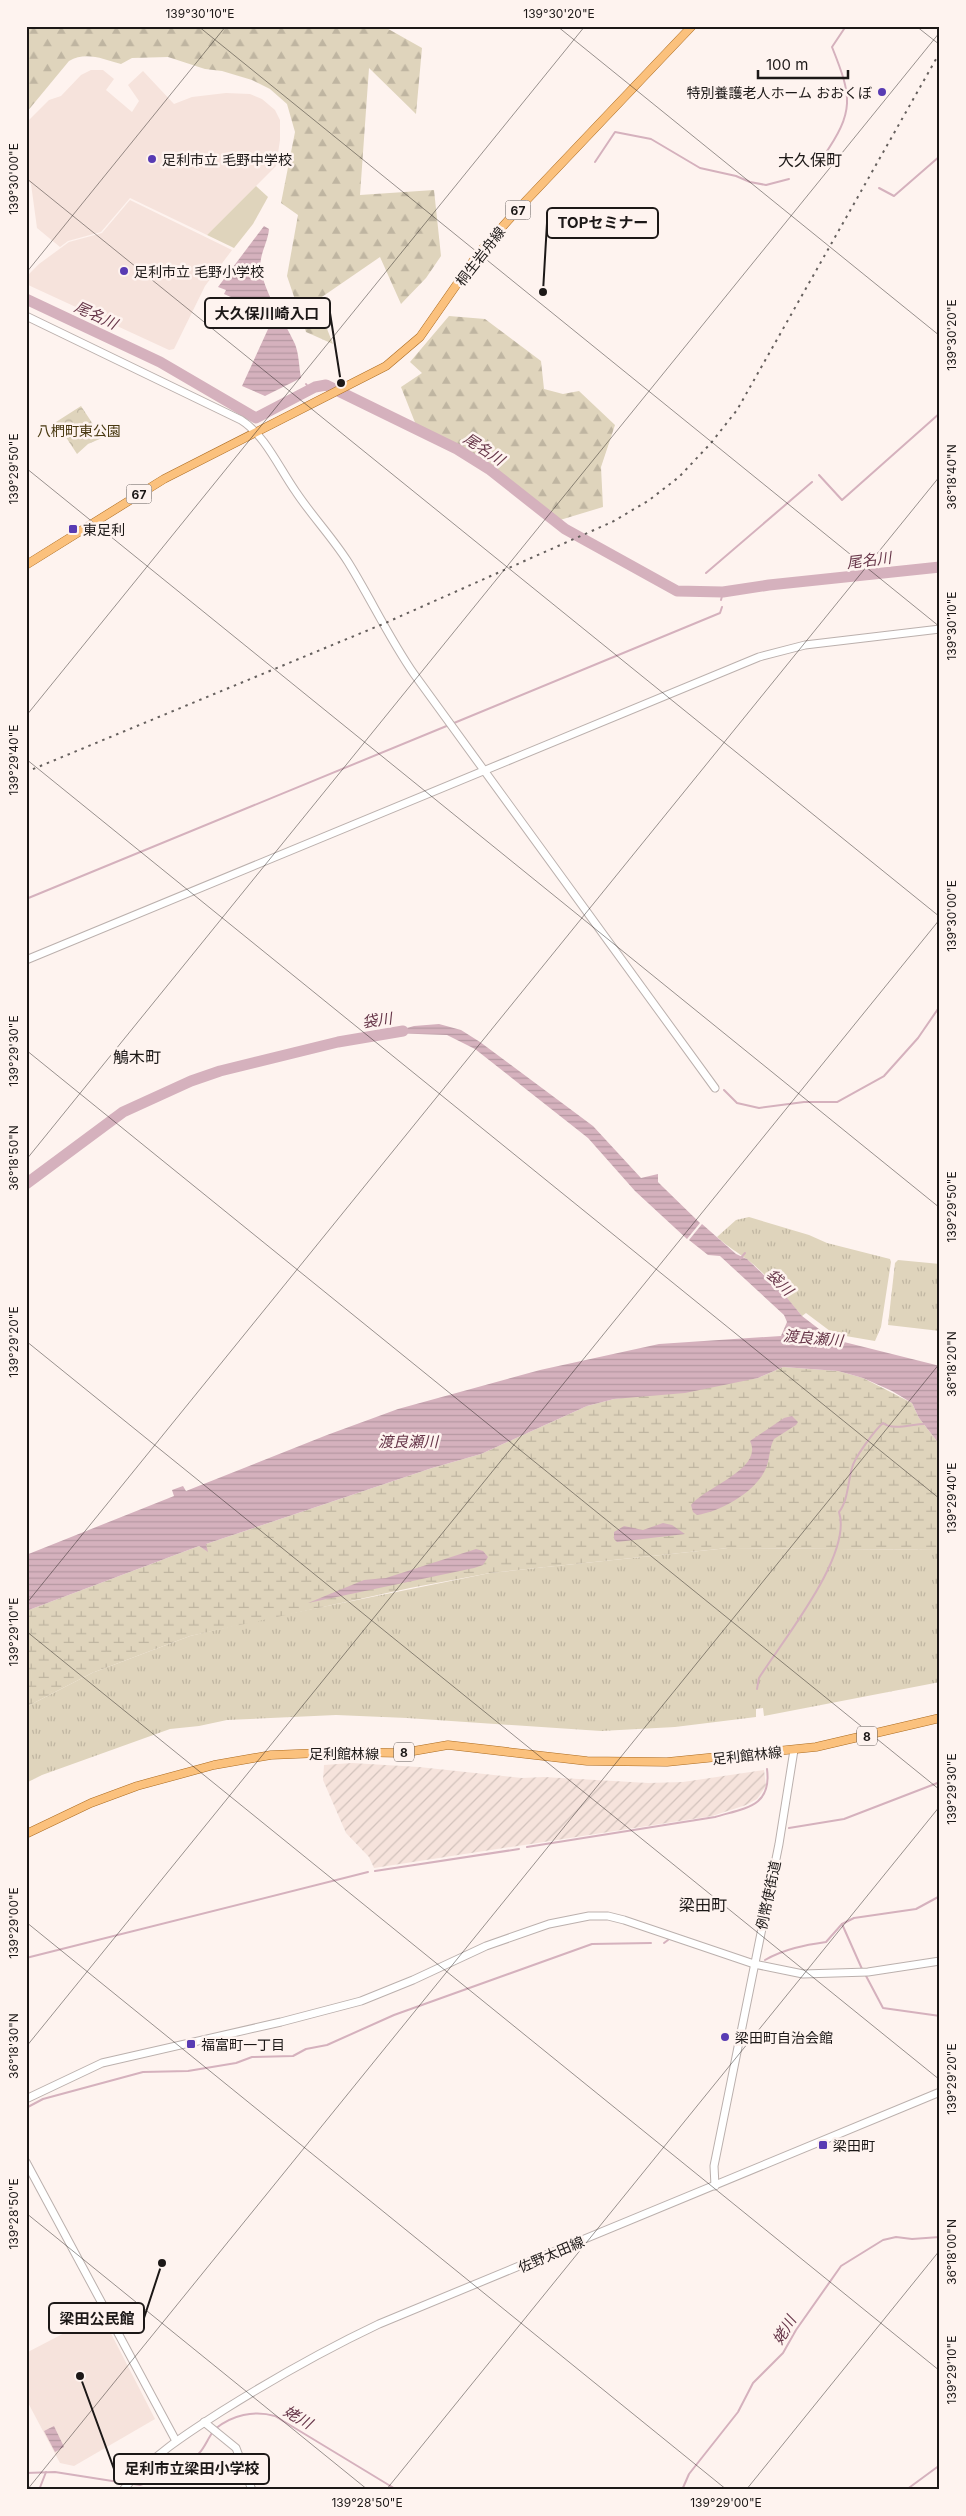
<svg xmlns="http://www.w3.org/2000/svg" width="966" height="2516" viewBox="0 0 966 2516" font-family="Inter,'Noto Sans JP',sans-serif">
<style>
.built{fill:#f6e3dc}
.industrial{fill:url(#industrial-furrows)}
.grass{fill:url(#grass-tufts)}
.forest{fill:url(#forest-firs)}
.wetland{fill:url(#wetland-marsh)}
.park{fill:url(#park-crowns)}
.garden{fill:#dfd4bc}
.water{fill:url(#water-rules)}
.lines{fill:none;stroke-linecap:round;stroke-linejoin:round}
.stream{stroke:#d5b1bd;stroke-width:2}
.river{stroke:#d5b1bd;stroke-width:11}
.secondary-casing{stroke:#bbb0ad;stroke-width:9}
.primary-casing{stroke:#ab6b21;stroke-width:9}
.secondary{stroke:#fff;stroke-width:7}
.primary{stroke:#fbc17d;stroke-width:8}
.rail{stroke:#66605e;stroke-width:2;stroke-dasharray:2.5 5;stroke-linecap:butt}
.ticks{fill:none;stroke:#1c1817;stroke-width:1;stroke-opacity:0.45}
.poi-dot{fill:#583bb3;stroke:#fef3ef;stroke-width:2}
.labels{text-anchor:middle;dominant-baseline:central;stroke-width:5;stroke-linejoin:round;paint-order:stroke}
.shield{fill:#fef3ef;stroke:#605a58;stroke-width:1}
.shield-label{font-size:12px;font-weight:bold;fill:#1c1817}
.poi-label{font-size:14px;fill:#1c1817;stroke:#fef3ef;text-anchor:start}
.street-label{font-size:14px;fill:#1c1817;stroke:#fef3ef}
.park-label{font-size:14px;fill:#483810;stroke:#fef3ef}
.water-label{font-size:15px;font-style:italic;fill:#673649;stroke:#fef3ef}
.quarter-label{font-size:16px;fill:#1c1817;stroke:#fef3ef}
.leader{fill:none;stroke:#1c1817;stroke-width:2}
.callout-dot{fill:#1c1817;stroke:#fef3ef;stroke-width:2}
.callout{fill:#fef3ef;stroke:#1c1817;stroke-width:2}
.callout-label{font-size:15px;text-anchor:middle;font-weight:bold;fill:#1c1817}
.neatline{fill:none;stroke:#1c1817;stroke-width:2}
.ticks-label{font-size:12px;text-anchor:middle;fill:#1c1817}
</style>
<defs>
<pattern id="industrial-furrows" width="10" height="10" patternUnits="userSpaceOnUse" patternTransform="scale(1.25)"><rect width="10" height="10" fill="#f6e3dc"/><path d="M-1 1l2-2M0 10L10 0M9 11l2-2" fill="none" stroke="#d2c2bc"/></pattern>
<pattern id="grass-tufts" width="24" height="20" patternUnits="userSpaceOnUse" patternTransform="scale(1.25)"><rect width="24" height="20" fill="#dfd4bc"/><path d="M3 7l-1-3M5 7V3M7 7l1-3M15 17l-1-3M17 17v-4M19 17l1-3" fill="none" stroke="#bfb5a1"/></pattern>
<pattern id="forest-firs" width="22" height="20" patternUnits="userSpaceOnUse" patternTransform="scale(1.25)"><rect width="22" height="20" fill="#dfd4bc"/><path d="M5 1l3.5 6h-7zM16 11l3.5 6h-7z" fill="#bfb5a1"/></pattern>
<pattern id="wetland-marsh" width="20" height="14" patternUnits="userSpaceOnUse" patternTransform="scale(1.25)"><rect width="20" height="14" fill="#dfd4bc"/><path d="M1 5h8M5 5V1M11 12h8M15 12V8" fill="none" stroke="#bfb5a1"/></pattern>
<pattern id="park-crowns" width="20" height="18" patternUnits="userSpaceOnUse" patternTransform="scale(1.25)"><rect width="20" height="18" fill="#dfd4bc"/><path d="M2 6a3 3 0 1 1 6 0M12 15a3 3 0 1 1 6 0" fill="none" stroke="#bfb5a1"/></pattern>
<pattern id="water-rules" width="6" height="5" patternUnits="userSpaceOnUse" patternTransform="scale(1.25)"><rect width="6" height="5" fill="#d5b1bd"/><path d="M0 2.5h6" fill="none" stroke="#b698a2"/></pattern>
</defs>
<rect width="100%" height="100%" fill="#fef3ef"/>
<g class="built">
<path d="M91,70H103L114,79L106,90L132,112L139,101L128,85L143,71L174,104L192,97L226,93L250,94L262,99L275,110L280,120V140L276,166L207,235L130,198L101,232L68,241L60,247L37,228L31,184L26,178V123L49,100L61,96L81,75Z"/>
<path d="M130,200L232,250L205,286L174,349L169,350L26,284V277L39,264L69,242L102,233Z"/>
<path d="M101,2314L155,2419L74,2466L60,2463L26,2399V2353Z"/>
</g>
<path class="industrial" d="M352,1763L419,1767L522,1778L544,1777L648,1783L683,1782L764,1770L766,1786L757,1799L746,1805L712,1816L374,1868L369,1857L346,1833L323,1780L324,1765Z"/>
<g class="grass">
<path d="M749,1217L809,1235L827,1243L890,1259L891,1262L881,1327L875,1341L834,1334L806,1313L802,1316C786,1297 768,1276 748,1260C737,1252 728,1247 717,1237L736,1220Z"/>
<path d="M898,1260L940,1264V1331L888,1325L895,1263Z"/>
<path d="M728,1548L940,1550V1682L764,1716L763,1708L756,1709V1717L675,1727L601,1731L407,1718L336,1715L227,1720L199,1726L170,1729L42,1775L26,1783V1707L92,1673L190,1636L258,1620L490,1573Z"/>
</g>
<g class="forest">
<path d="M26,26H383L422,48L416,114L369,68L360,195L434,190L441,256L426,278L401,304L380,257L316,301L333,344L306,332L287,276L298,215L281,203L295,132L287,104L270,89L252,80L222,71L205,69L168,57L132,58L121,64C103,59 86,51 69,61L26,113Z"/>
<path d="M449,316L485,319L541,361L544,389L563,394L579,391L615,425L601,467L603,507L560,520L477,458L416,425L401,387L422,373L410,362Z"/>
</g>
<path class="wetland" d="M783,1367L838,1371L863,1378L912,1403L919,1418L940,1445V1550L728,1548L490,1573L410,1588L190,1636L92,1673L26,1707V1611L199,1546L207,1551L206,1544L432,1468L481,1454L587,1406L614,1399L758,1378Z"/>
<path class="park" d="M81,406L102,438L88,444L77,454L56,422Z"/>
<path class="garden" d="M256,186L268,197L253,224L234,248L207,235Z"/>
<g class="water">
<path d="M264,226L269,229C268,243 258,256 261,270C266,297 284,320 295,344C299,354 299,367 301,378L265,396L242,386L274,316L224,294L226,290L218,287Z"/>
<path d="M439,1024L461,1030L480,1042L593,1126L641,1178L658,1174V1182L663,1187L700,1223L687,1239L635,1191L588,1138L475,1049L447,1035L389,1033L414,1026Z"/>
<path d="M702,1224L736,1254L747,1259L783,1293L802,1316L832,1339L940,1366V1445L919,1418L912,1403L892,1391L863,1378L838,1371L783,1367L758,1378L685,1393L614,1399L587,1406L481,1454L432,1468L206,1544L208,1552L199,1546L26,1611V1555L174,1496L172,1490L183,1486L186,1491L327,1435L398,1409L540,1370L659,1344L781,1336L787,1322L784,1315L720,1256L708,1255L689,1240Z"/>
<path d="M792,1416L798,1422L796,1425L774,1439C769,1448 770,1459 766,1468C756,1492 721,1511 697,1515L693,1512L691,1505C705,1487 764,1469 750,1441L784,1418Z"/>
<path d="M663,1523L672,1525L685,1534L617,1542L614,1539V1532L624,1526L643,1530Z"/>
<path d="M476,1549L483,1551L488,1557L483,1565L474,1568L308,1603L364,1580L386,1578Z"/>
<path d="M54,2426L64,2447L55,2452L44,2431Z"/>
</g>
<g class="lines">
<g class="stream">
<path d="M823,157C855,111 852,97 832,47L846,26"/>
<path d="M595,162L615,132L651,139L700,168L736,176L750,182L766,185L789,179"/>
<path d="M879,188L894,196L940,156"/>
<path d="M306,384L310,389"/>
<path d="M819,475L842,500L940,413"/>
<path d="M706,573L812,482"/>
<path d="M721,600L723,592"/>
<path d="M454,723L720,613L722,607"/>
<path d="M26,899L449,725"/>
<path d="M724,1090L737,1103L759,1108L804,1102H837L884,1076L918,1038L940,1006"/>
<path d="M740,1259L745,1253"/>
<path d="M757,1689L759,1678C782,1641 853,1555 839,1512C848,1501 848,1481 852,1468C854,1458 875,1430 883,1423C893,1431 912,1424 924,1424"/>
<path d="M789,1828L844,1819L940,1782"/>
<path d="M527,1847L715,1817C745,1808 772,1807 767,1769"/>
<path d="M375,1871L519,1849"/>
<path d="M842,1924L862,1969"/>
<path d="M664,1943L668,1940"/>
<path d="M26,1958L368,1872"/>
<path d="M765,1960C784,1949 805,1945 826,1942L842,1924L854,1918L916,1909L940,1896"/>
<path d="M865,1974L883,2008L940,2016"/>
<path d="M26,2108L43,2099L143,2072L188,2071L236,2063L252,2057L293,2056L306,2049L327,2045L394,2015L592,1944L651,1943"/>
<path d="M215,2429C232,2415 254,2410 275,2416L397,2490"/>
<path d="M26,2473L55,2472L125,2483"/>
<path d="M133,2484L140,2485L149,2482C157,2474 155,2462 167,2457C174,2454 179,2459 186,2459C201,2459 205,2443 212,2433"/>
<path d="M39,2490L46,2472"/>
<path d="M682,2490L689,2474L738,2412L753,2383L783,2353L796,2330L841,2266L883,2240L896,2237L912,2239L940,2237"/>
<path d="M906,2490L940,2465"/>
</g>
<g class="river">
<path d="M26,299L160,362L256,418L315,387L326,385L457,449L489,469L565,529L677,591L723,592L769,585L940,567"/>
<path d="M26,1184L123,1112L191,1081L220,1071L338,1042L403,1031"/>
</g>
<g class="secondary-casing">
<g id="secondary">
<path d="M26,316L241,420C265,435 279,468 296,492C312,516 332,537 348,562C371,599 389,638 414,674L715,1088"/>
<path d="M26,960L759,657L805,645L940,629"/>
<path d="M26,2099L102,2063L281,2022L361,2001L413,1980L486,1946L549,1924L589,1916H608L624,1920L754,1964L803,1974L868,1972L940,1961"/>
<path d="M26,2162L176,2441"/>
<path d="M715,2186L714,2166L779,1844L794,1750"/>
<path d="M204,2422L236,2448L252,2490"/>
<path d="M123,2490C150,2457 186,2434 222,2411C273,2379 324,2350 379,2324L940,2092"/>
</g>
</g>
<g class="primary-casing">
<g id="primary">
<path d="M26,565L164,479L386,366L420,337L478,254L521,206L692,26"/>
<path d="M26,1834L91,1803L137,1786L214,1765L271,1755L345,1752L402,1753L448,1745L587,1761L667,1762L816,1747L940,1718"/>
</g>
</g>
<use href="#secondary" class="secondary"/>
<use href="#primary" class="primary"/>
<path class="rail" d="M26,772L383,624L612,522L648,501L679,477L711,443L737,410L940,52"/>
</g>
<path class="ticks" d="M198,26L940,627M557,26L940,336M916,26L940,45M26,178L940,917M26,273L226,26M26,468L940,1208M26,716L585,26M26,759L940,1499M26,1050L940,1790M26,1160L940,32M26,1341L940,2080M26,1604L940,476M26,1631L940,2371M26,1922L727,2490M26,2047L940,919M26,2213L368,2490M27,2490L940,1363M386,2490L940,1806M746,2490L940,2250"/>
<g class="poi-dot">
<circle cx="882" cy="92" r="5"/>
<circle cx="152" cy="159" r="5"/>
<circle cx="124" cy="271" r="5"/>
<rect x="68" y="524" width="10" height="10" rx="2.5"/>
<circle cx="725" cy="2037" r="5"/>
<rect x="186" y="2039" width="10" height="10" rx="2.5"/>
<rect x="818" y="2140" width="10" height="10" rx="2.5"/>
</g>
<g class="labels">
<g class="shield">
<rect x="505.5" y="200.5" width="25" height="19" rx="4"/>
<rect x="126.5" y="484.5" width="25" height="19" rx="4"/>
<rect x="857" y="1726.5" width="20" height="19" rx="4"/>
<rect x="394" y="1742.5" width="20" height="19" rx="4"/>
</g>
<g class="shield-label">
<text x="518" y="210">67</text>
<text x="139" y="494">67</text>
<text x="867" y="1736">8</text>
<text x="404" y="1752">8</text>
</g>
<g class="poi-label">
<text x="872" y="92" text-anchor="end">特別養護老人ホーム おおくぼ</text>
<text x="162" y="159">足利市立 毛野中学校</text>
<text x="134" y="271">足利市立 毛野小学校</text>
<text x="83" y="529">東足利</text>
<text x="735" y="2037">梁田町自治会館</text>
<text x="201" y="2044">福富町一丁目</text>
<text x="833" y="2145">梁田町</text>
</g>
<g class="street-label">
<text transform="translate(480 256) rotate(-52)">桐生岩舟線</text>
<text x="344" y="1753">足利館林線</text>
<text transform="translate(747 1755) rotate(-6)">足利館林線</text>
<text transform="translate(768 1895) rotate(-78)">例幣使街道</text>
<text transform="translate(551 2254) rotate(-23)">佐野太田線</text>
</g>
<g class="park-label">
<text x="79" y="430">八椚町東公園</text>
</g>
<g class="water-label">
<text transform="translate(96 315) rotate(25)">尾名川</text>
<text transform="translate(484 449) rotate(33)">尾名川</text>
<text transform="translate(869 560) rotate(-7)">尾名川</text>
<text transform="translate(377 1020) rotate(-8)">袋川</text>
<text transform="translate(780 1282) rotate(45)">袋川</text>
<text transform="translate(813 1338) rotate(5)">渡良瀬川</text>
<text x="408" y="1441">渡良瀬川</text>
<text transform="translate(784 2330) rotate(-59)">姥川</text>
<text transform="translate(298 2417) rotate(30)">姥川</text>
</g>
<g class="quarter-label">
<text x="810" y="160">大久保町</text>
<text x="137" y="1057">鵤木町</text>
<text x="703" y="1905">梁田町</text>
</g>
</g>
<path class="leader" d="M543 292L547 223M341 383L330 313M162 2263L144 2318M80 2376L114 2469"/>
<g class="callout-dot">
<circle cx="543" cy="292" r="5"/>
<circle cx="341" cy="383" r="5"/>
<circle cx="162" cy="2263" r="5"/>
<circle cx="80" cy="2376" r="5"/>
</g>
<g class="callout">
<rect x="547" y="208" width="111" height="30" rx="5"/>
<rect x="205" y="298" width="125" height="30" rx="5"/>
<rect x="49" y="2303" width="95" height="30" rx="5"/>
<rect x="114" y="2454" width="155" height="30" rx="5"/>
</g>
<g class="callout-label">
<text x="603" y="228">TOPセミナー</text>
<text x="267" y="319">大久保川崎入口</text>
<text x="97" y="2324">梁田公民館</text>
<text x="192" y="2474">足利市立梁田小学校</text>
</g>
<rect width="966" height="2516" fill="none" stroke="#fef3ef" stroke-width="55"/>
<path d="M758 70v8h90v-8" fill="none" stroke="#1c1817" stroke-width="2.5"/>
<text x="766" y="70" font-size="15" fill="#1c1817" stroke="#fef3ef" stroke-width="4" paint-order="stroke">100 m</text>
<rect x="28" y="28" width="910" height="2460" class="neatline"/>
<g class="ticks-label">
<text x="200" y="18">139°30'10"E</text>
<text x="559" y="18">139°30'20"E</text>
<text transform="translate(14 179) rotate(-90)" y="4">139°30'00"E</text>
<text transform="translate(952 335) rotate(-90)" y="4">139°30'20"E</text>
<text transform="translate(14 469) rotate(-90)" y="4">139°29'50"E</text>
<text transform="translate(952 477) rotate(-90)" y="4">36°18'40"N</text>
<text transform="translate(952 626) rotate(-90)" y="4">139°30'10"E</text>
<text transform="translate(14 760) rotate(-90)" y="4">139°29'40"E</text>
<text transform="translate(952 916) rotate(-90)" y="4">139°30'00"E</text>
<text transform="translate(14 1051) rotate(-90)" y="4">139°29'30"E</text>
<text transform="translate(14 1158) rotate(-90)" y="4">36°18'50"N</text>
<text transform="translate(952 1207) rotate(-90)" y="4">139°29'50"E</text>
<text transform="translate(14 1342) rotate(-90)" y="4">139°29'20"E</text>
<text transform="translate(952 1364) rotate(-90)" y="4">36°18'20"N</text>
<text transform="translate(952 1498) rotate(-90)" y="4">139°29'40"E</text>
<text transform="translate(14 1632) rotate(-90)" y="4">139°29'10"E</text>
<text transform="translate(952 1789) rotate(-90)" y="4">139°29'30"E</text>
<text transform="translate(14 1923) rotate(-90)" y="4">139°29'00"E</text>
<text transform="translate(14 2046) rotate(-90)" y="4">36°18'30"N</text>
<text transform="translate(952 2079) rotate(-90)" y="4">139°29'20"E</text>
<text transform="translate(14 2214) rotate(-90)" y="4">139°28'50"E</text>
<text transform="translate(952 2252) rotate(-90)" y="4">36°18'00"N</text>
<text transform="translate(952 2370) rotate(-90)" y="4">139°29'10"E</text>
<text x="367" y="2507">139°28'50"E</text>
<text x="726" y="2507">139°29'00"E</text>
</g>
</svg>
